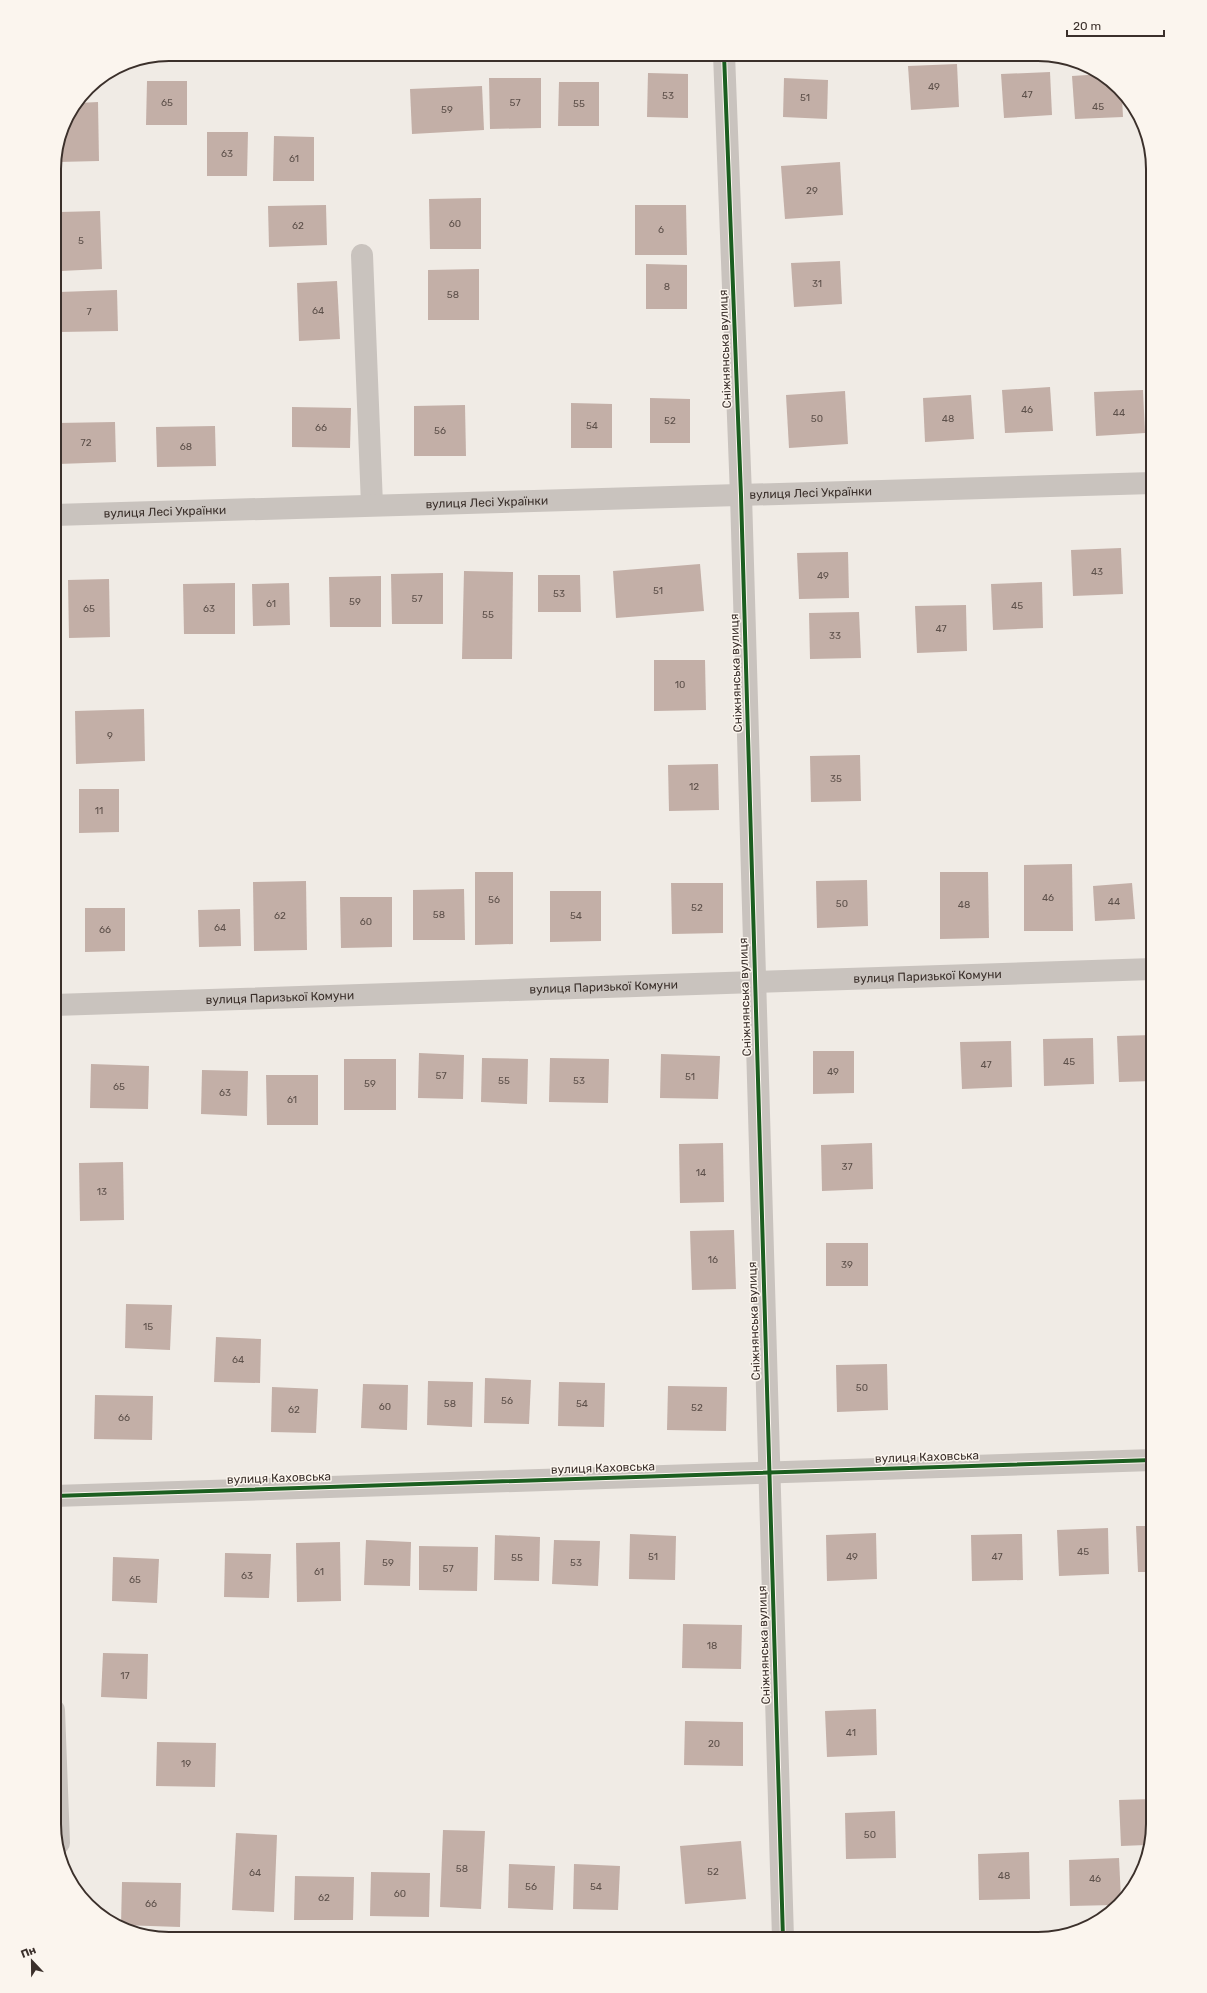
<svg xmlns="http://www.w3.org/2000/svg" width="1207" height="1993" viewBox="0 0 1207 1993" font-family="Rubik,sans-serif">
<style>
.building{fill:#c3afa7}
.lines{fill:none;stroke-linecap:round;stroke-linejoin:round}
.minor{stroke:#c9c3be;stroke-width:22}
.cycleway-casing{stroke:#fbf5ee;stroke-width:6}
.cycleway{stroke:#1b5e20;stroke-width:4}
.labels{text-anchor:middle;dominant-baseline:central;stroke-width:3;stroke-linejoin:round;paint-order:stroke}
.number-label{font-size:10px;fill:#5d504a}
.street-label{font-size:12px;fill:#3b302b;stroke:#fbf5ee}
.rim{fill:none;stroke:#3b302b;stroke-width:2}
</style>
<rect width="100%" height="100%" fill="#f0ebe5"/>
<g class="building">
<path d="M957,64L959,107L911,110L908,66Z"/>
<path d="M1050,72L1052,115L1004,118L1001,74Z"/>
<path d="M648,73L688,74V118L647,117Z"/>
<path d="M1102,74L1122,97L1123,117L1075,119L1072,76Z"/>
<path d="M489,78H541V128L490,129Z"/>
<path d="M784,78L828,80L827,119L783,117Z"/>
<path d="M147,81H187V125H146Z"/>
<path d="M559,82H599V126H558Z"/>
<path d="M482,86L484,130L412,134L410,89Z"/>
<path d="M98,102L99,161L58,162V146L63,125L78,103Z"/>
<path d="M207,132H248L247,176H207Z"/>
<path d="M274,136L314,137V181H273Z"/>
<path d="M1145,156H1150L1153,170V200H1147Z"/>
<path d="M840,162L843,215L785,219L781,166Z"/>
<path d="M481,198V249H430L429,199Z"/>
<path d="M326,205L327,245L269,247L268,206Z"/>
<path d="M635,205H686L687,255H635Z"/>
<path d="M100,211L102,269L61,271L60,212Z"/>
<path d="M840,261L842,304L794,307L791,263Z"/>
<path d="M646,264L687,265V309H646Z"/>
<path d="M479,269V320H428V270Z"/>
<path d="M337,281L340,339L299,341L297,283Z"/>
<path d="M117,290L118,331L60,332L59,292Z"/>
<path d="M1050,387L1053,431L1005,433L1002,390Z"/>
<path d="M1143,390L1145,433L1096,436L1094,392Z"/>
<path d="M845,391L848,444L789,448L786,395Z"/>
<path d="M971,395L974,439L925,442L923,398Z"/>
<path d="M650,398L690,399V443H650Z"/>
<path d="M571,403L612,404V448H571Z"/>
<path d="M465,405L466,456H414V406Z"/>
<path d="M292,407L351,408L350,448L292,447Z"/>
<path d="M115,422L116,462L58,464L57,423Z"/>
<path d="M215,426L216,466L157,467L156,427Z"/>
<path d="M1121,548L1123,594L1073,596L1071,550Z"/>
<path d="M848,552L849,598L799,599L797,553Z"/>
<path d="M700,564L704,611L616,618L613,571Z"/>
<path d="M464,571L513,572L512,659H462Z"/>
<path d="M443,573V624H392L391,574Z"/>
<path d="M538,575H580L581,612H538Z"/>
<path d="M381,576V627H330L329,577Z"/>
<path d="M109,579L110,637L69,638L68,580Z"/>
<path d="M1042,582L1043,628L993,630L991,584Z"/>
<path d="M235,583V634H184L183,584Z"/>
<path d="M289,583L290,625L253,626L252,584Z"/>
<path d="M966,605L967,651L917,653L915,606Z"/>
<path d="M859,612L861,658L810,659L809,613Z"/>
<path d="M654,660H705L706,710L654,711Z"/>
<path d="M144,709L145,761L76,764L75,711Z"/>
<path d="M860,755L861,801L811,802L810,756Z"/>
<path d="M718,764L719,810L669,811L668,765Z"/>
<path d="M79,789H119V832L79,833Z"/>
<path d="M1072,864L1073,931H1024V865Z"/>
<path d="M475,872H513V944L475,945Z"/>
<path d="M940,872H988L989,938L940,939Z"/>
<path d="M867,880L868,926L817,928L816,881Z"/>
<path d="M306,881L307,950L254,951L253,882Z"/>
<path d="M671,883H723V933L672,934Z"/>
<path d="M1132,883L1135,919L1095,921L1093,886Z"/>
<path d="M464,889L465,940H413V890Z"/>
<path d="M550,891H601V941L550,942Z"/>
<path d="M340,897H392V947L341,948Z"/>
<path d="M85,908H125V951L85,952Z"/>
<path d="M240,909L241,946L199,947L198,910Z"/>
<path d="M1153,1035V1081L1119,1082L1117,1036Z"/>
<path d="M1093,1038L1094,1084L1044,1086L1043,1039Z"/>
<path d="M1011,1041L1012,1087L962,1089L960,1042Z"/>
<path d="M813,1051H854V1093L813,1094Z"/>
<path d="M419,1053L464,1055L463,1099L418,1098Z"/>
<path d="M661,1054L720,1056L718,1099L660,1098Z"/>
<path d="M482,1058L528,1059L527,1104L481,1102Z"/>
<path d="M550,1058L609,1059L608,1103L549,1102Z"/>
<rect x="344" y="1059" width="52" height="51"/>
<path d="M91,1064L149,1066L148,1109L90,1108Z"/>
<path d="M202,1070L248,1071L247,1116L201,1114Z"/>
<path d="M266,1075H318V1125H267Z"/>
<path d="M723,1143L724,1202L680,1203L679,1144Z"/>
<path d="M872,1143L873,1189L822,1191L821,1145Z"/>
<path d="M123,1162L124,1220L80,1221L79,1163Z"/>
<path d="M734,1230L736,1289L692,1290L690,1231Z"/>
<rect x="826" y="1243" width="42" height="43"/>
<path d="M126,1304L172,1305L170,1350L125,1348Z"/>
<path d="M216,1337L261,1339L260,1383L214,1382Z"/>
<path d="M887,1364L888,1410L837,1412L836,1365Z"/>
<path d="M485,1378L531,1380L529,1424L484,1423Z"/>
<path d="M428,1381L473,1382L472,1427L427,1425Z"/>
<path d="M559,1382L605,1383L604,1427L558,1426Z"/>
<path d="M363,1384L408,1385L407,1430L361,1428Z"/>
<path d="M668,1386L727,1387L726,1431L667,1430Z"/>
<path d="M272,1387L318,1389L316,1433L271,1432Z"/>
<path d="M95,1395L153,1396L152,1440L94,1439Z"/>
<path d="M1136,1526H1153V1572H1138Z"/>
<path d="M1108,1528L1109,1574L1059,1576L1057,1530Z"/>
<path d="M876,1533L877,1579L827,1581L826,1535Z"/>
<path d="M630,1534L676,1536L675,1580L629,1579Z"/>
<path d="M1022,1534L1023,1580L972,1581L971,1535Z"/>
<path d="M495,1535L540,1537L539,1581L494,1580Z"/>
<path d="M366,1540L411,1542L410,1586L364,1585Z"/>
<path d="M554,1540L600,1541L598,1586L552,1584Z"/>
<path d="M340,1542L341,1601L297,1602L296,1543Z"/>
<path d="M419,1546L478,1547L477,1591L419,1590Z"/>
<path d="M225,1553L271,1554L269,1598L224,1597Z"/>
<path d="M113,1557L159,1559L157,1603L112,1601Z"/>
<path d="M683,1624L742,1625L741,1669L682,1668Z"/>
<path d="M103,1653L148,1654L147,1699L101,1697Z"/>
<path d="M876,1709L877,1755L827,1757L825,1711Z"/>
<path d="M685,1721L743,1722V1766L684,1765Z"/>
<path d="M157,1742L216,1743L215,1787L156,1786Z"/>
<path d="M1153,1799V1824L1146,1845L1121,1846L1119,1800Z"/>
<path d="M895,1811L896,1858L846,1859L845,1813Z"/>
<path d="M443,1830L485,1831L481,1909L440,1907Z"/>
<path d="M236,1833L277,1835L274,1912L232,1910Z"/>
<path d="M741,1841L746,1899L685,1904L680,1846Z"/>
<path d="M1029,1852L1030,1899L979,1900L978,1854Z"/>
<path d="M1119,1858L1121,1899L1114,1905L1070,1906L1069,1860Z"/>
<path d="M509,1864L555,1866L553,1910L508,1908Z"/>
<path d="M574,1864L620,1866L618,1910L573,1909Z"/>
<path d="M371,1872L430,1873L429,1917L370,1916Z"/>
<path d="M295,1876L354,1877L353,1920H294Z"/>
<path d="M122,1882L181,1883L180,1927L121,1925Z"/>
</g>
<g class="lines">
<g class="minor">
<path d="M724,54L741,495L783,1939"/>
<path d="M362,255L372,505"/>
<path id="s1" d="M54,515L1153,483"/>
<path id="s2" d="M54,1005L1153,969"/>
<path d="M54,1496L1153,1460"/>
<path d="M54,1710L59,1843"/>
</g>
<g class="cycleway-casing">
<g id="cycleway">
<path d="M724,54L741,495L783,1939"/>
<path d="M54,1496L1153,1460"/>
</g>
</g>
<use href="#cycleway" class="cycleway"/>
</g>
<g class="labels">
<g class="number-label">
<text x="934" y="87">49</text>
<text x="1027" y="95">47</text>
<text x="668" y="96">53</text>
<text x="805" y="98">51</text>
<text x="167" y="103">65</text>
<text x="515" y="103">57</text>
<text x="579" y="104">55</text>
<text x="1098" y="107">45</text>
<text x="447" y="110">59</text>
<text x="227" y="154">63</text>
<text x="294" y="159">61</text>
<text x="812" y="191">29</text>
<text x="455" y="224">60</text>
<text x="298" y="226">62</text>
<text x="661" y="230">6</text>
<text x="81" y="241">5</text>
<text x="817" y="284">31</text>
<text x="667" y="287">8</text>
<text x="453" y="295">58</text>
<text x="318" y="311">64</text>
<text x="89" y="312">7</text>
<text x="1027" y="410">46</text>
<text x="1119" y="413">44</text>
<text x="817" y="419">50</text>
<text x="948" y="419">48</text>
<text x="670" y="421">52</text>
<text x="592" y="426">54</text>
<text x="321" y="428">66</text>
<text x="440" y="431">56</text>
<text x="86" y="443">72</text>
<text x="186" y="447">68</text>
<text x="1097" y="572">43</text>
<text x="823" y="576">49</text>
<text x="658" y="591">51</text>
<text x="559" y="594">53</text>
<text x="417" y="599">57</text>
<text x="355" y="602">59</text>
<text x="271" y="604">61</text>
<text x="1017" y="606">45</text>
<text x="89" y="609">65</text>
<text x="209" y="609">63</text>
<text x="488" y="615">55</text>
<text x="941" y="629">47</text>
<text x="835" y="636">33</text>
<text x="680" y="685">10</text>
<text x="110" y="736">9</text>
<text x="836" y="779">35</text>
<text x="694" y="787">12</text>
<text x="99" y="811">11</text>
<text x="1048" y="898">46</text>
<text x="494" y="900">56</text>
<text x="1114" y="902">44</text>
<text x="842" y="904">50</text>
<text x="964" y="905">48</text>
<text x="697" y="908">52</text>
<text x="439" y="915">58</text>
<text x="280" y="916">62</text>
<text x="576" y="916">54</text>
<text x="366" y="922">60</text>
<text x="220" y="928">64</text>
<text x="105" y="930">66</text>
<text x="1069" y="1062">45</text>
<text x="986" y="1065">47</text>
<text x="833" y="1072">49</text>
<text x="441" y="1076">57</text>
<text x="690" y="1077">51</text>
<text x="504" y="1081">55</text>
<text x="579" y="1081">53</text>
<text x="370" y="1084">59</text>
<text x="119" y="1087">65</text>
<text x="225" y="1093">63</text>
<text x="292" y="1100">61</text>
<text x="847" y="1167">37</text>
<text x="701" y="1173">14</text>
<text x="102" y="1192">13</text>
<text x="713" y="1260">16</text>
<text x="847" y="1265">39</text>
<text x="148" y="1327">15</text>
<text x="238" y="1360">64</text>
<text x="862" y="1388">50</text>
<text x="507" y="1401">56</text>
<text x="450" y="1404">58</text>
<text x="582" y="1404">54</text>
<text x="385" y="1407">60</text>
<text x="697" y="1408">52</text>
<text x="294" y="1410">62</text>
<text x="124" y="1418">66</text>
<text x="1083" y="1552">45</text>
<text x="653" y="1557">51</text>
<text x="852" y="1557">49</text>
<text x="997" y="1557">47</text>
<text x="517" y="1558">55</text>
<text x="388" y="1563">59</text>
<text x="576" y="1563">53</text>
<text x="448" y="1569">57</text>
<text x="319" y="1572">61</text>
<text x="247" y="1576">63</text>
<text x="135" y="1580">65</text>
<text x="712" y="1646">18</text>
<text x="125" y="1676">17</text>
<text x="851" y="1733">41</text>
<text x="714" y="1744">20</text>
<text x="186" y="1764">19</text>
<text x="870" y="1835">50</text>
<text x="462" y="1869">58</text>
<text x="713" y="1872">52</text>
<text x="255" y="1873">64</text>
<text x="1004" y="1876">48</text>
<text x="1095" y="1879">46</text>
<text x="531" y="1887">56</text>
<text x="596" y="1887">54</text>
<text x="400" y="1894">60</text>
<text x="324" y="1898">62</text>
<text x="151" y="1904">66</text>
</g>
<g class="street-label">
<text transform="translate(725 349) rotate(-92)">Сніжнянська вулиця</text>
<text stroke="none"><textPath href="#s1" startOffset="757">вулиця Лесі Українки</textPath></text>
<text stroke="none"><textPath href="#s1" startOffset="433">вулиця Лесі Українки</textPath></text>
<text stroke="none"><textPath href="#s1" startOffset="111">вулиця Лесі Українки</textPath></text>
<text transform="translate(736 673) rotate(-92)">Сніжнянська вулиця</text>
<text stroke="none"><textPath href="#s2" startOffset="874">вулиця Паризької Комуни</textPath></text>
<text stroke="none"><textPath href="#s2" startOffset="550">вулиця Паризької Комуни</textPath></text>
<text transform="translate(745 997) rotate(-92)">Сніжнянська вулиця</text>
<text stroke="none"><textPath href="#s2" startOffset="226">вулиця Паризької Комуни</textPath></text>
<text transform="translate(754 1321) rotate(-92)">Сніжнянська вулиця</text>
<text transform="translate(927 1457) rotate(-2)">вулиця Каховська</text>
<text transform="translate(603 1468) rotate(-2)">вулиця Каховська</text>
<text transform="translate(279 1478) rotate(-2)">вулиця Каховська</text>
<text transform="translate(764 1645) rotate(-92)">Сніжнянська вулиця</text>
</g>
</g>
<path d="M0 0H1207V1993H0ZM169 61H1038A108 108 0 0 1 1146 169V1824A108 108 0 0 1 1038 1932H169A108 108 0 0 1 61 1824V169A108 108 0 0 1 169 61Z" fill="#fbf5ee" fill-rule="evenodd"/>
<path class="rim" d="M169 61H1038A108 108 0 0 1 1146 169V1824A108 108 0 0 1 1038 1932H169A108 108 0 0 1 61 1824V169A108 108 0 0 1 169 61Z"/>
<g transform="translate(32 1961) rotate(338)" stroke="#fbf5ee" stroke-width="3" paint-order="stroke">
<path d="M0-3L7 15L0 10L-7 15Z" fill="#3b302b"/>
<text y="-6" font-size="11" font-weight="bold" text-anchor="middle" fill="#3b302b">Пн</text>
</g>
<path d="M1067 30v6h97v-6" fill="none" stroke="#3b302b" stroke-width="2"/>
<text x="1073" y="30" font-size="12" fill="#3b302b" stroke="#fbf5ee" stroke-width="3" paint-order="stroke">20 m</text>
</svg>
